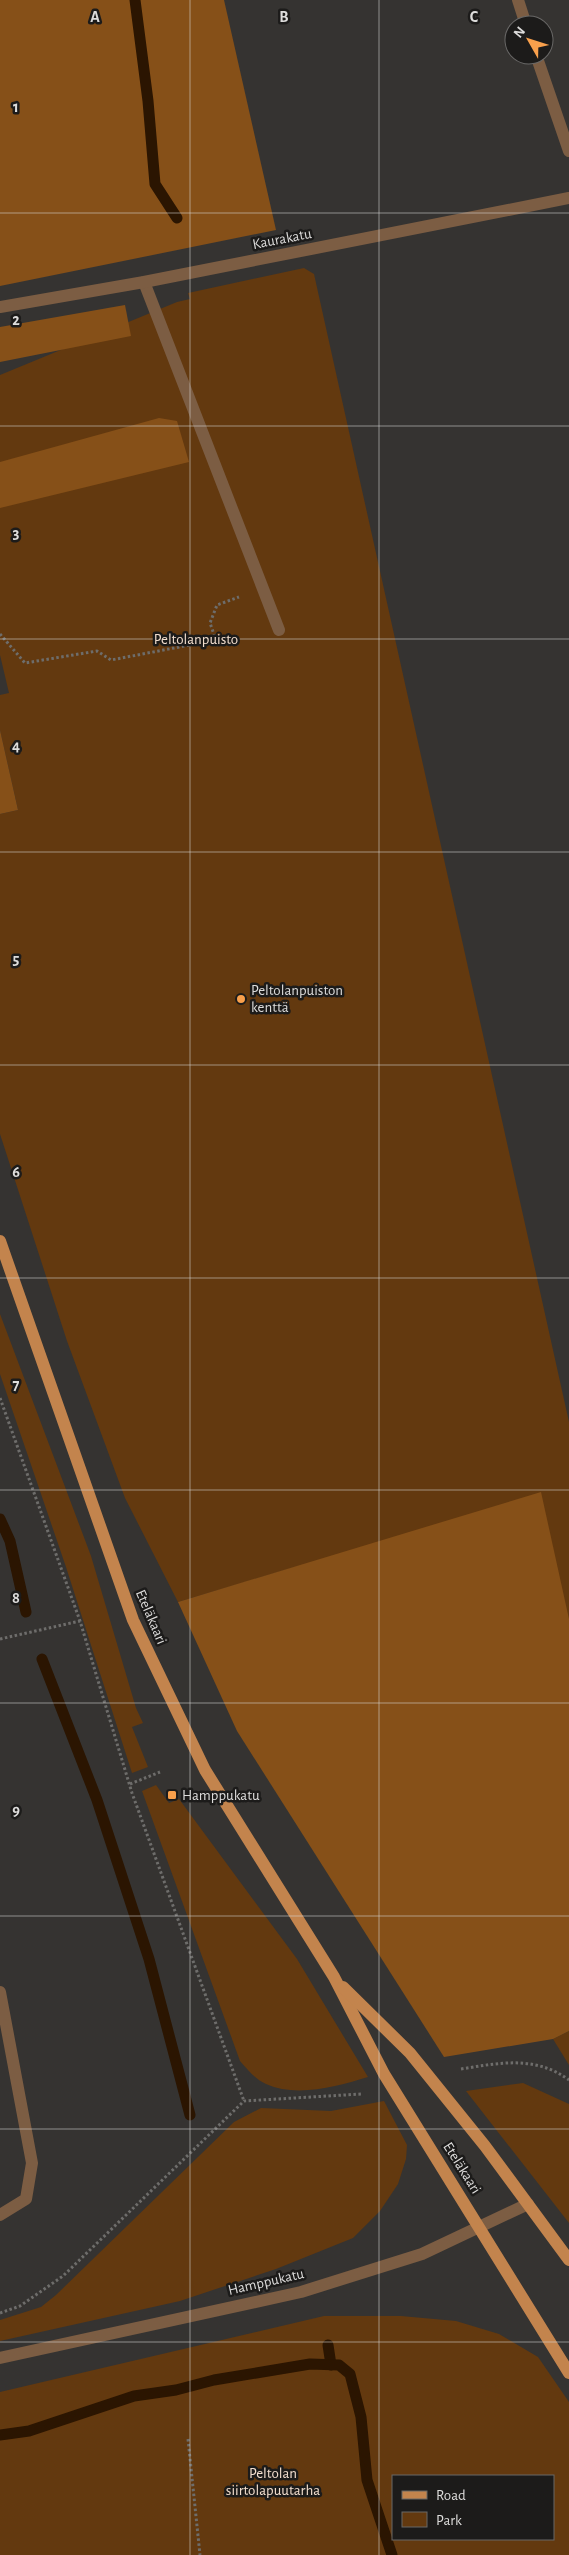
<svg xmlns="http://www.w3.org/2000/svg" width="569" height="2555" viewBox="0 0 569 2555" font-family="'Alegreya Sans',sans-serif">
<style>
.green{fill:#63390f;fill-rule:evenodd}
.forest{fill:#865018}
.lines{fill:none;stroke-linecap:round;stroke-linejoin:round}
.stream{stroke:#2b1501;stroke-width:11}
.path{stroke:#6e6d6b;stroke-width:3;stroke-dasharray:2.5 2.5;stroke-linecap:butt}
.minor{stroke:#7c5d43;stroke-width:12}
.major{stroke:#c3844d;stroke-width:12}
.grid{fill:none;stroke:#dddcdb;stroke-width:1;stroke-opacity:0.55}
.poi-dot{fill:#f9a04c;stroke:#1c1b1a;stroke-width:2}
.labels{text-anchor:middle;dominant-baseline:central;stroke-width:5;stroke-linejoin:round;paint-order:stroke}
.street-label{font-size:15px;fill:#dddcdb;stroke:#1c1b1a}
.park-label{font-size:15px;fill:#f2dece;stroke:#1c1b1a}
.poi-label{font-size:15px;fill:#dddcdb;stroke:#1c1b1a;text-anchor:start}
.grid-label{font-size:16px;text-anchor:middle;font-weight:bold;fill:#dddcdb;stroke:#1c1b1a;stroke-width:5;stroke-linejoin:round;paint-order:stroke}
</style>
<rect width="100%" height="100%" fill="#353331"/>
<g class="green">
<path d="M304,268L314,274L569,1422V2001L295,1567L178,1602L125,1498L67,1341L0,1134V814L18,810L0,730V695L9,693L0,655V375L177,302L190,299L188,293Z"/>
<path d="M0,1314L91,1556L136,1708L143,1723L132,1727L148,1767L132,1773L66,1567L0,1374Z"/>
<path d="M156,1785L169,1803L179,1799L297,1959L368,2077C338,2086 297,2098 266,2084C255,2079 248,2070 240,2061L142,1791Z"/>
<path d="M569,2031V2065L553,2039Z"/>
<path d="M523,2083L569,2104V2223L466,2091Z"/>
<path d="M384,2101L407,2145L406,2159L398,2184L380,2211L353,2238L276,2269L180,2301L0,2341V2320L41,2307L56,2295L234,2122L261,2108L331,2111Z"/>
<path d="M324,2316H401L456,2321L499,2334L538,2357L569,2402V2555H0V2392ZM393,2476H553V2539H393Z"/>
</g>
<g class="forest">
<path d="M0,0H224L276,230L0,286Z"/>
<path d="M125,305L131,336L0,362V327Z"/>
<path d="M159,418L177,421L189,462L0,508V462Z"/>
<path d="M0,730L18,810L0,814Z"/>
<path d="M541,1492L569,1619V2031L553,2039L444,2057L237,1731L178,1602Z"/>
</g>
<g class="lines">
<g class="stream">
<path d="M135,0L148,101L155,184L177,218"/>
<path d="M0,1519L10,1541L26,1612"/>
<path d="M42,1659L97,1800L149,1959L190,2115"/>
<path d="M328,2345L331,2365"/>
<path d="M0,2435L29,2431L134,2396L176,2390L214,2380L310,2364L339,2365L350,2374L361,2417L367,2480L392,2555"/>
</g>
<g class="path">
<path d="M0,634L25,663L97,651L111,660L216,640"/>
<path d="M218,646L210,623L217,605L239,597"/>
<path d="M0,1398L80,1621L132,1793L244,2101"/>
<path d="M0,1639L80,1621"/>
<path d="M130,1784L160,1772"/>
<path d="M461,2069C499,2063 535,2055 569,2080"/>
<path d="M0,2313L20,2306L63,2276L244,2101L361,2094"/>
<path d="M188,2439L200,2555"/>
</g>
<g class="minor">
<path d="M518,0L526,25"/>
<path d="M536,55L569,151"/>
<path d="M144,282L279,630"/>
<path d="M0,307L144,282L569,198"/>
<path d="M0,1992L32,2163L26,2199L0,2215"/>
<path d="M0,2358L301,2292L422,2254L528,2204"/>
</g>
<g class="major">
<path d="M0,1241L133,1620L205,1770L334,1977L384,2074L569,2373"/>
<path d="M343,1987L410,2053L485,2146L569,2260"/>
</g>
</g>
<path class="grid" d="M190,0V2555M379,0V2555M0,213H569M0,426H569M0,639H569M0,852H569M0,1065H569M0,1278H569M0,1490H569M0,1703H569M0,1916H569M0,2129H569M0,2342H569"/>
<g class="poi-dot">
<circle cx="241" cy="999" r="5"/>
<rect x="167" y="1790" width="10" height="10" rx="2.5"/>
</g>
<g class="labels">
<g class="street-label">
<text transform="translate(282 239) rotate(-11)">Kaurakatu</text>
<text transform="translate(151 1617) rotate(67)">Eteläkaari</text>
<text transform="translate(462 2168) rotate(58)">Eteläkaari</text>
<text transform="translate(266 2282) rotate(-13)">Hamppukatu</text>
</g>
<g class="park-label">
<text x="196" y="639">Peltolanpuisto</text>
<text x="273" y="2473">Peltolan<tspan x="273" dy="17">siirtolapuutarha</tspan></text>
</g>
<g class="poi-label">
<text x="251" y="990">Peltolanpuiston<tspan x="251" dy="17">kenttä</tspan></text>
<text x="182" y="1795">Hamppukatu</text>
</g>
</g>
<g class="grid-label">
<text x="95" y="22">A</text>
<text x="284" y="22">B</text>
<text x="474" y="22">C</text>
<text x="16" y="112">1</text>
<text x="16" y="325">2</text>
<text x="16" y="538">3</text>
<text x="16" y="751">4</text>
<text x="16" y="964">5</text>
<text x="16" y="1177">6</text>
<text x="16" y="1390">7</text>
<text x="16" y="1603">8</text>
<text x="16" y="1815">9</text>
</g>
<rect x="392" y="2475" width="162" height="65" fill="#1c1b1a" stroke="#696867"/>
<rect x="402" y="2491" width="25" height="8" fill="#c3844d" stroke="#696867"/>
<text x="436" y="2500" font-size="15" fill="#dddcdb">Road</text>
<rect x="402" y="2512" width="25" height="15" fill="#63390f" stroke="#696867"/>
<text x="436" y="2525" font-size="15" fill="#dddcdb">Park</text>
<g transform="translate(529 40) rotate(309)"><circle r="24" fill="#1c1b1a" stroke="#696867"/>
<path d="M0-4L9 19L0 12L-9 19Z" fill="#f9a04c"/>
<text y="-8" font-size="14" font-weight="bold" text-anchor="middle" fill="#dddcdb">N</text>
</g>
</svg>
